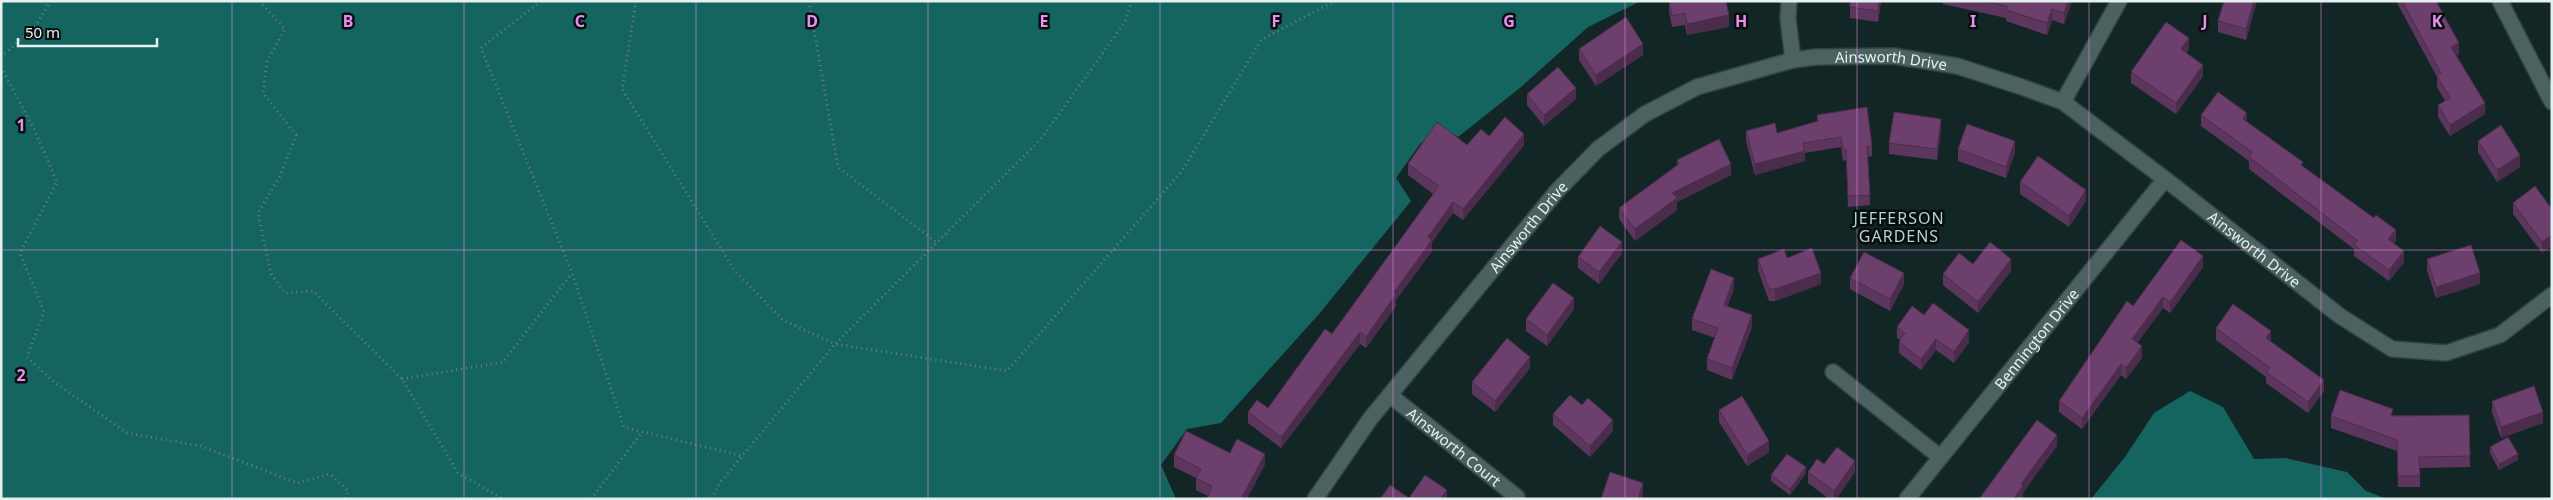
<svg xmlns="http://www.w3.org/2000/svg" width="2553" height="500" viewBox="0 0 2553 500" font-family="'Noto Sans',sans-serif">
<style>
.forest{fill:#146560}
.lines{fill:none;stroke-linecap:round;stroke-linejoin:round}
.street-casing{stroke:#324240;stroke-width:18}
.path{stroke:#6d7e7c;stroke-width:3;stroke-dasharray:1 4;stroke-linecap:butt}
.street{stroke:#4c6260;stroke-width:15}
.wall{fill:#5d365e}
.shaded-wall{fill:#4c2c4c}
.building{fill:#6c3f6d;stroke:#4c2c4c}
.grid{fill:none;stroke:#f08bf5;stroke-width:1;stroke-opacity:0.55}
.labels{text-anchor:middle;dominant-baseline:central;stroke-width:5;stroke-linejoin:round;paint-order:stroke}
.street-label{font-size:15px;fill:#e4f1ef;stroke:#060e0d}
.neighbourhood-label{font-size:16px;letter-spacing:1px;fill:#b9d2cf;stroke:#060e0d}
.grid-label{font-size:16px;text-anchor:middle;font-weight:bold;fill:#f08bf5;stroke:#060e0d;stroke-width:5;stroke-linejoin:round;paint-order:stroke}
</style>
<rect width="100%" height="100%" fill="#122725"/>
<g class="forest">
<path d="M1,1H1641L1588,27L1521,87L1458,137L1439,127L1420,144L1396,178L1411,201L1319,314L1221,423L1187,429L1161,465L1176,499H1Z"/>
<path d="M2190,391L2223,407L2254,459L2285,458L2347,472L2366,491L2387,499H2091L2125,457L2154,413Z"/>
</g>
<g class="lines">
<g class="street-casing">
<g id="street">
<path d="M1789,1L1788,19L1793,60"/>
<path d="M2500,1L2552,102"/>
<path d="M2063,102L2119,1"/>
<path d="M1833,372L1940,457"/>
<path id="s1" d="M1391,396L1517,497"/>
<path id="s2" d="M1315,499L1370,419L1557,191L1598,149L1645,114L1697,87L1793,60L1816,57L1893,56L1957,66L2022,87L2063,102L2165,179L2340,316L2392,349L2446,353L2500,335L2552,295"/>
<path id="s3" d="M1907,499L2165,179"/>
</g>
</g>
<g class="path">
<path d="M259,1L285,29L267,61L263,93L296,135L281,174L258,213L271,274L285,293L313,291L402,379L458,473L503,499"/>
<path d="M541,1L481,48L572,273L624,427L742,456"/>
<path d="M636,1L622,89L735,271L783,320L835,344L1041,139L1125,22L1132,1"/>
<path d="M809,1L838,167L937,243"/>
<path d="M1,57L34,28L51,1"/>
<path d="M1,67L34,129L57,182L20,253L44,312L27,357L54,382L127,433L201,446L297,483L330,474L348,491L345,499"/>
<path d="M402,379L503,362L572,273"/>
<path d="M591,499L642,432"/>
<path d="M712,499L719,484L835,344L1007,371L1182,171L1261,40L1335,1"/>
</g>
<use href="#street" class="street"/>
</g>
<g class="wall">
<path d="M1669,1L1729,27L1687,35L1685,25L1672,27L1669,12Z"/>
<path d="M1881,1L1878,22L1850,18V7Z"/>
<path d="M1943,1H2072L2064,24L2052,20L2047,35L2006,21V18L1943,4Z"/>
<path d="M2224,1H2257L2246,40L2218,32V21Z"/>
<path d="M2396,1H2436L2459,54L2456,55L2485,114L2450,136L2438,117V105L2445,101L2437,87V77Z"/>
<path d="M1579,49L1643,55L1596,86L1579,60Z"/>
<path d="M2189,49L2186,53L2203,76L2176,114L2131,83V72Z"/>
<path d="M1527,94L1576,99L1544,126L1527,105Z"/>
<path d="M1817,115L1872,146V156L1868,157L1870,205L1848,207L1846,160L1843,161L1841,147L1805,153V161L1755,175L1746,141V131L1777,133L1817,122Z"/>
<path d="M2201,115L2247,122L2396,241L2394,243L2404,262L2389,281L2354,256V249L2249,169V161L2201,126Z"/>
<path d="M1941,130L1937,160L1889,154V143Z"/>
<path d="M1489,136L1524,145L1463,220L1453,213L1432,242V251L1396,300V306L1366,348L1360,344L1281,448L1248,423V412L1268,408L1332,334L1433,194L1408,175V164L1467,145Z"/>
<path d="M2478,141L2520,167L2497,182L2478,152Z"/>
<path d="M1958,149L2015,152L2006,178L1958,161Z"/>
<path d="M1677,160L1731,175L1677,202V210L1635,241L1619,219V208L1677,165Z"/>
<path d="M2020,182L2086,201L2069,227L2020,194Z"/>
<path d="M2513,203L2552,209L2542,253L2513,214Z"/>
<path d="M1622,253L1599,284L1578,268V257Z"/>
<path d="M1787,258L1821,284L1775,301H1769L1758,270V259Z"/>
<path d="M2427,259L2480,284L2436,298L2427,270Z"/>
<path d="M1973,264L2011,271L1978,313L1943,285V274Z"/>
<path d="M2203,267L2170,313L2163,308L2137,343L2142,358L2126,379L2121,375L2082,429L2059,412V401L2133,306Z"/>
<path d="M1850,278L1904,284L1890,311L1850,289Z"/>
<path d="M1734,289L1727,306L1752,327L1732,380L1707,370V359L1715,338L1692,330V319Z"/>
<path d="M1574,309L1547,346L1526,331V319Z"/>
<path d="M1924,315L1969,342L1954,363L1936,350L1921,370L1899,353V342L1900,340L1897,338V327Z"/>
<path d="M2216,328L2271,342L2324,391L2308,413L2266,383V377L2216,340Z"/>
<path d="M1530,368L1495,412L1472,394V382Z"/>
<path d="M2492,401L2543,423L2501,438L2492,412Z"/>
<path d="M1719,410L1769,452L1747,466L1719,422Z"/>
<path d="M1553,414L1613,431L1590,457L1553,425Z"/>
<path d="M2469,415L2470,467L2420,468V487H2398L2397,451L2331,428V416Z"/>
<path d="M2490,447L2518,460L2499,470L2490,453Z"/>
<path d="M1230,453L1265,465L1208,496L1196,490V478L1174,467V455Z"/>
<path d="M1824,464L1855,472L1836,499H1829L1808,483V472Z"/>
<path d="M1806,473L1790,495L1771,481V475Z"/>
</g>
<g class="shaded-wall">
<path d="M1879,1H1881L1878,22V11Z"/>
<path d="M2068,1H2072L2064,24V13Z"/>
<path d="M2254,1H2257L2246,40V29Z"/>
<path d="M2052,9V20L2047,35V23Z"/>
<path d="M1729,15V27L1687,35V24Z"/>
<path d="M2189,38V49L2181,60V49Z"/>
<path d="M2459,43V54L2451,58V47Z"/>
<path d="M1643,44V55L1596,86V75Z"/>
<path d="M2203,65V76L2176,114V103Z"/>
<path d="M1576,88V99L1544,126V115Z"/>
<path d="M2485,103V114L2450,136V125Z"/>
<path d="M2247,113V125L2243,119Z"/>
<path d="M1941,119V130L1937,160V149Z"/>
<path d="M1524,134V145L1463,220V209Z"/>
<path d="M2015,141V152L2006,178V167Z"/>
<path d="M1805,151V161L1755,175V164Z"/>
<path d="M2520,155V167L2497,182V170Z"/>
<path d="M1731,164V175L1677,202V210L1635,241V229L1672,193Z"/>
<path d="M2086,190V201L2069,227V216Z"/>
<path d="M1453,202V213L1432,242V251L1396,300V306L1366,348V337L1428,237Z"/>
<path d="M2396,230V241L2388,251V239Z"/>
<path d="M2552,235V246L2542,253V242Z"/>
<path d="M1622,242V253L1599,284V272Z"/>
<path d="M2404,251V262L2389,281V270Z"/>
<path d="M2203,256V267L2170,313V302Z"/>
<path d="M2011,259V271L1978,313V302Z"/>
<path d="M1821,273V284L1775,301V289Z"/>
<path d="M1904,273V284L1890,311V299Z"/>
<path d="M2480,273V284L2436,298V287Z"/>
<path d="M1734,278V289L1724,316V305Z"/>
<path d="M2163,297V308L2132,350V339Z"/>
<path d="M1574,298V309L1547,346V335Z"/>
<path d="M1752,315V327L1732,380V368Z"/>
<path d="M1969,330V342L1954,363V352Z"/>
<path d="M2271,331V343L2266,338Z"/>
<path d="M1360,332V344L1281,448V437Z"/>
<path d="M1936,339V350L1921,370V359Z"/>
<path d="M2142,346V358L2126,379V368Z"/>
<path d="M1530,357V368L1495,412V401Z"/>
<path d="M2121,364V375L2082,429V418Z"/>
<path d="M2324,380V391L2308,413V402Z"/>
<path d="M2543,412V423L2501,438V427Z"/>
<path d="M1613,420V431L1590,457V446Z"/>
<path d="M2057,435V446L2023,493V497L2022,499H2013L2021,484Z"/>
<path d="M1769,441V452L1747,466V455Z"/>
<path d="M1265,454V465L1247,499H1241Z"/>
<path d="M2518,454V460L2499,470V464Z"/>
<path d="M1855,461V472L1836,499H1834V491Z"/>
<path d="M1806,467V473L1790,495V489Z"/>
<path d="M1643,483V495L1642,499H1638Z"/>
<path d="M1447,490V499H1440Z"/>
</g>
<g class="building">
<path d="M1669,1H1726L1729,15L1687,24L1685,13L1672,16Z"/>
<path d="M1850,1H1879L1878,11L1850,7Z"/>
<path d="M1983,1H2068L2064,13L2052,9L2047,23L2006,10L2007,6Z"/>
<path d="M2224,1H2254L2246,29L2218,21Z"/>
<path d="M2402,1H2436L2459,43L2451,47L2485,103L2450,125L2438,105L2450,98L2437,76L2441,73Z"/>
<path d="M1626,17L1643,44L1596,75L1579,49Z"/>
<path d="M2166,22L2189,38L2181,49L2203,65L2176,103L2131,72Z"/>
<path d="M1558,67L1576,88L1544,115L1527,94Z"/>
<path d="M2218,92L2247,113L2243,119L2303,162L2301,165L2374,218L2376,215L2396,230L2388,239L2404,251L2389,270L2354,245L2357,240L2249,157L2252,152L2201,115Z"/>
<path d="M1867,107L1872,146L1867,147L1870,195L1848,196L1846,150H1843L1841,137L1803,143L1805,151L1755,164L1746,131L1775,123L1777,133L1818,121L1817,115Z"/>
<path d="M1894,112L1941,119L1937,149L1889,143Z"/>
<path d="M1505,117L1524,134L1463,209L1453,202L1428,237L1432,240L1394,292L1396,294L1366,337L1360,332L1281,437L1248,412L1257,400L1268,408L1325,329L1332,334L1439,186L1408,164L1437,122L1467,145L1481,129L1489,136Z"/>
<path d="M1967,124L2015,141L2006,167L1958,149Z"/>
<path d="M2501,125L2520,155L2497,170L2478,141Z"/>
<path d="M1719,139L1731,164L1672,193L1677,198L1635,229L1619,208L1679,164L1677,160Z"/>
<path d="M2038,156L2086,190L2069,216L2020,182Z"/>
<path d="M2535,186L2552,209V235L2542,242L2513,203Z"/>
<path d="M1600,226L1622,242L1599,272L1578,257Z"/>
<path d="M2181,240L2203,256L2170,302L2163,297L2132,339L2142,346L2126,368L2121,364L2082,418L2059,401L2127,301L2133,306Z"/>
<path d="M1990,242L2011,259L1978,302L1943,274L1959,253L1973,264Z"/>
<path d="M2471,245L2480,273L2436,287L2427,259Z"/>
<path d="M1812,248L1821,273L1775,289H1769L1758,259L1784,249L1787,258Z"/>
<path d="M1864,252L1904,273L1890,299L1850,278Z"/>
<path d="M1711,269L1734,278L1724,305L1752,315L1732,368L1707,359L1718,328L1692,319Z"/>
<path d="M1553,283L1574,298L1547,335L1526,319Z"/>
<path d="M1933,303L1969,330L1954,352L1936,339L1921,359L1899,342L1905,333L1897,327L1912,306L1924,315Z"/>
<path d="M2233,304L2271,331L2266,338L2324,380L2308,402L2266,372L2270,368L2216,328Z"/>
<path d="M1507,338L1530,357L1495,401L1472,382Z"/>
<path d="M2534,386L2543,412L2501,427L2492,401Z"/>
<path d="M2340,390L2393,409L2391,416L2469,415L2470,456L2419,457L2420,476H2398L2397,440L2331,416Z"/>
<path d="M1570,395L1582,405L1588,398L1613,420L1590,446L1553,414Z"/>
<path d="M1742,396L1769,441L1747,455L1719,410Z"/>
<path d="M2037,420L2057,435L2021,484L2023,486L2013,499H1979Z"/>
<path d="M1186,431L1230,453L1237,439L1265,454L1241,499H1207L1212,486L1196,478L1201,469L1174,455Z"/>
<path d="M2508,437L2518,454L2499,464L2490,447Z"/>
<path d="M1837,447L1855,461L1834,491L1808,472L1817,459L1824,464Z"/>
<path d="M1787,454L1806,467L1790,489L1771,475Z"/>
<path d="M1610,472L1643,483L1638,499H1601Z"/>
<path d="M1425,475L1447,490L1440,499H1380L1390,485L1409,498Z"/>
</g>
<path class="grid" d="M232,1V499M464,1V499M696,1V499M928,1V499M1160,1V499M1393,1V499M1625,1V499M1857,1V499M2089,1V499M2321,1V499M1,250H2552"/>
<g class="labels">
<g class="street-label">
<text stroke="none"><textPath href="#s2" startOffset="766">Ainsworth Drive</textPath></text>
<text stroke="none"><textPath href="#s2" startOffset="346">Ainsworth Drive</textPath></text>
<text stroke="none"><textPath href="#s2" startOffset="1186">Ainsworth Drive</textPath></text>
<text stroke="none"><textPath href="#s3" startOffset="206">Bennington Drive</textPath></text>
<text stroke="none"><textPath href="#s1" startOffset="81">Ainsworth Court</textPath></text>
</g>
<g class="neighbourhood-label">
<text x="1899" y="218">JEFFERSON<tspan x="1899" dy="18">GARDENS</tspan></text>
</g>
</g>
<g class="grid-label">
<text x="348" y="27">B</text>
<text x="580" y="27">C</text>
<text x="812" y="27">D</text>
<text x="1044" y="27">E</text>
<text x="1276" y="27">F</text>
<text x="1509" y="27">G</text>
<text x="1741" y="27">H</text>
<text x="1973" y="27">I</text>
<text x="2205" y="27">J</text>
<text x="2437" y="27">K</text>
<text x="21" y="131">1</text>
<text x="21" y="381">2</text>
</g>
<rect width="2553" height="500" fill="none" stroke="#e4f1ef" stroke-width="5"/>
<path d="M18 38v8h139v-8" fill="none" stroke="#e4f1ef" stroke-width="2.5"/>
<text x="25" y="38" font-size="15" fill="#e4f1ef" stroke="#060e0d" stroke-width="4" paint-order="stroke">50 m</text>
</svg>
